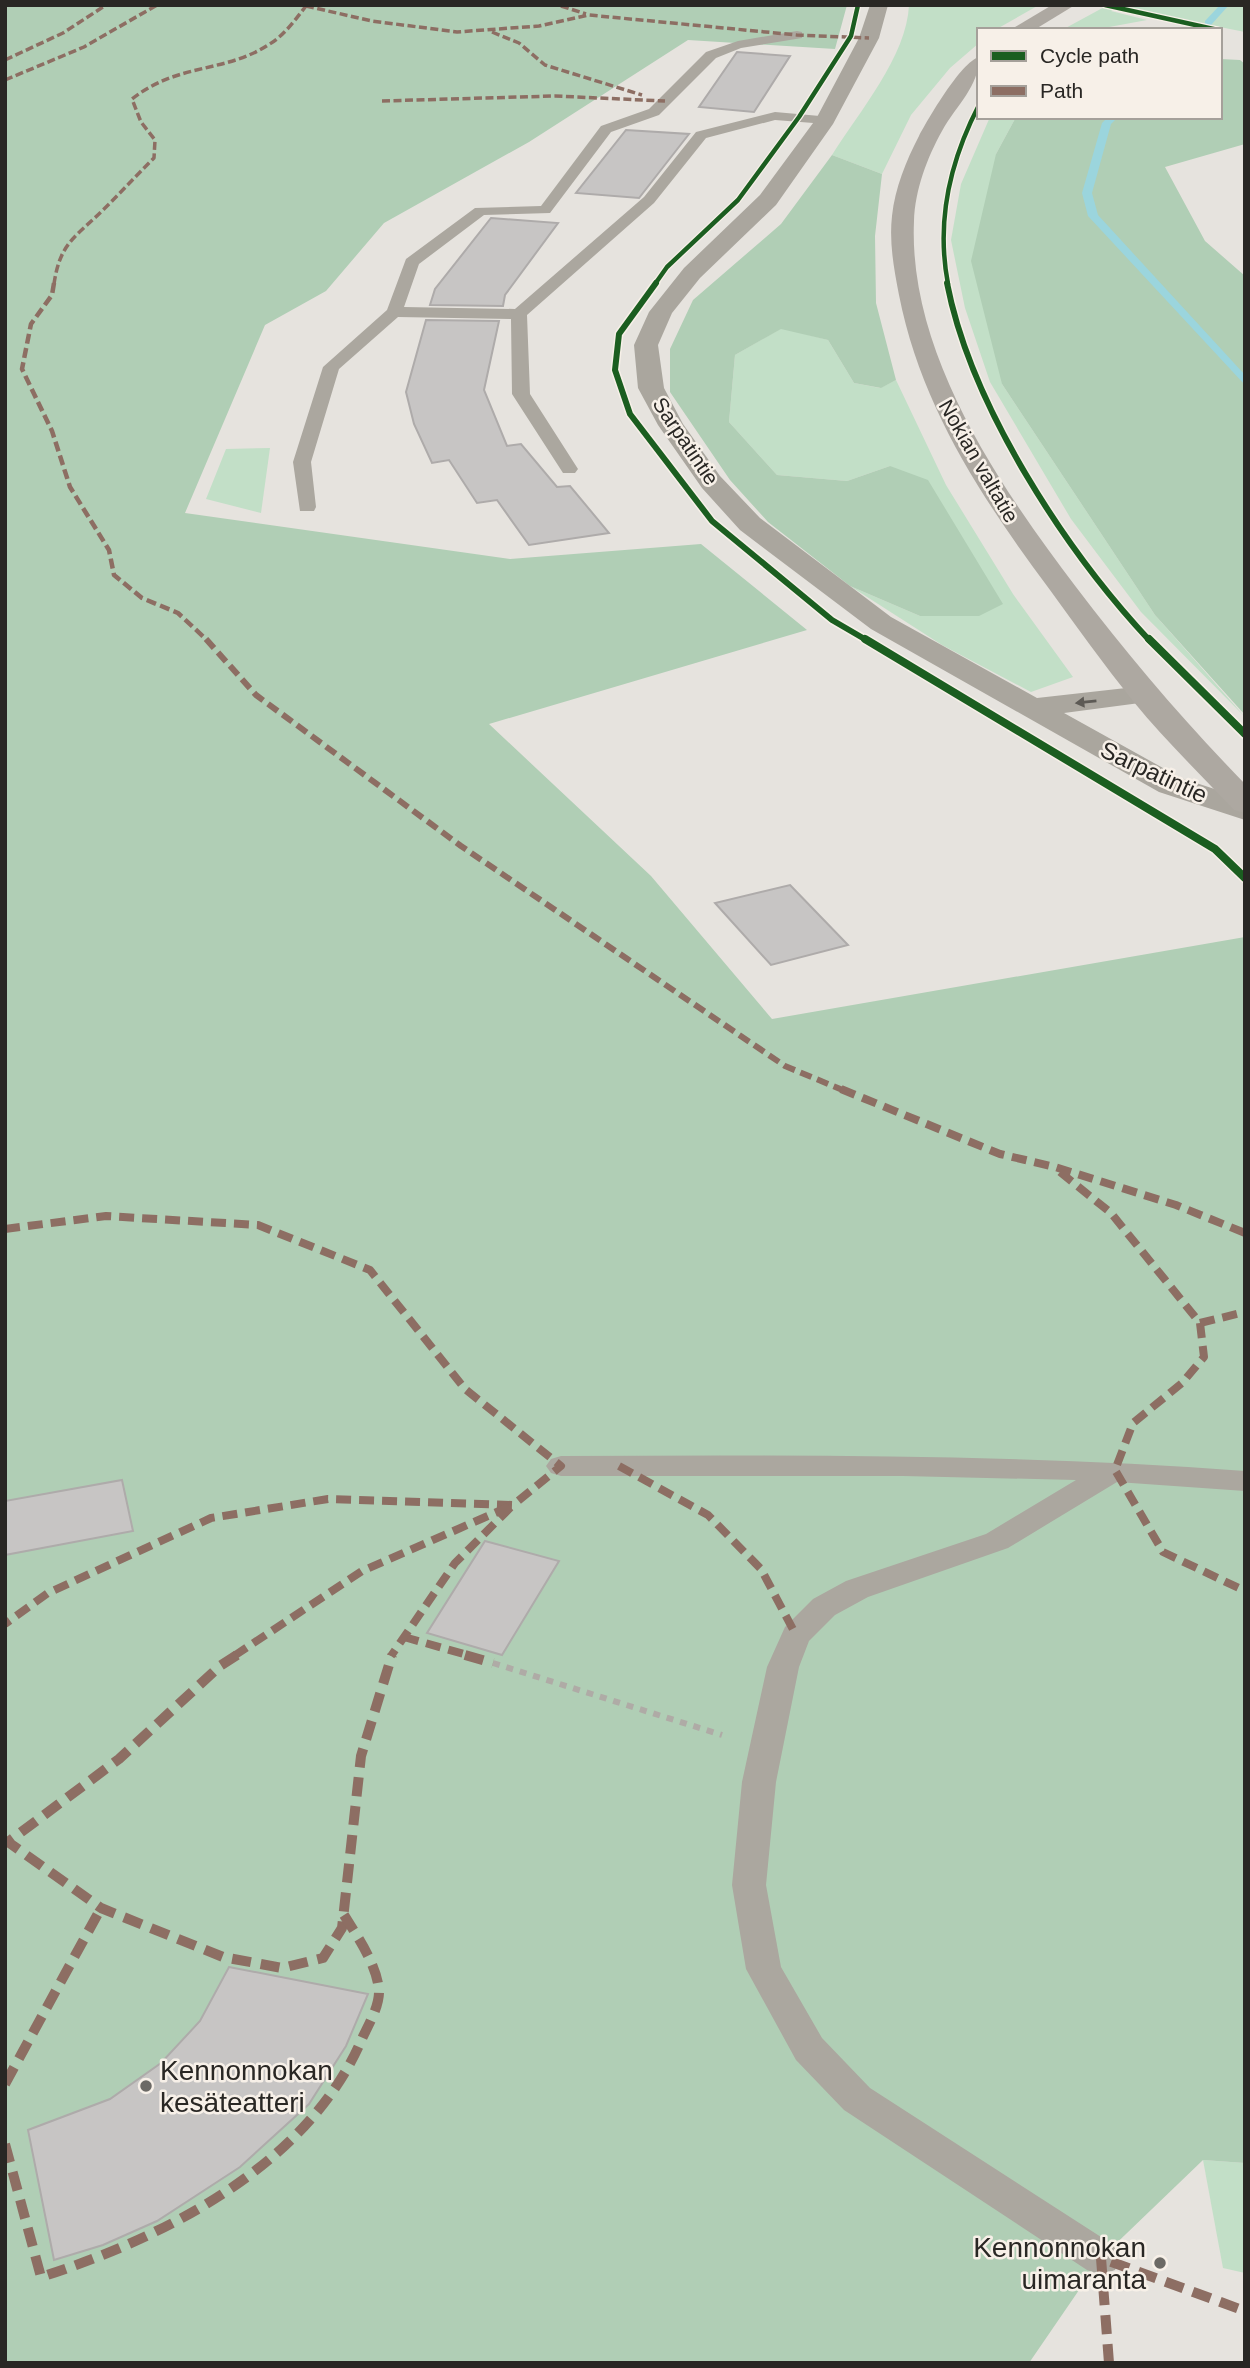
<svg xmlns="http://www.w3.org/2000/svg" width="1250" height="2368" viewBox="0 0 1250 2368" font-family="Helvetica,sans-serif">
<style>
.green{fill:#c2dfc7}
.forest{fill:#b0ceb5}
.lines{fill:none;stroke-linecap:round;stroke-linejoin:round}
.stream{fill:#9bd5dd;fill-rule:evenodd}
.building{fill:#c7c5c4;stroke:#aeabaa;stroke-width:2}
.path{stroke:#afaba6;stroke-width:6;stroke-dasharray:7 7;stroke-linecap:butt}
.service{fill:#aba79f;fill-rule:evenodd}
.secondary{fill:#aaa69e;fill-rule:evenodd}
.primary{fill:#ada8a1;fill-rule:evenodd}
.quiet-far4{stroke:#8d6e63;stroke-width:3.5;stroke-dasharray:8 3.5;stroke-linecap:butt}
.quiet-far3{stroke:#8d6e63;stroke-width:4.5;stroke-dasharray:10 4.5;stroke-linecap:butt}
.quiet-far2{stroke:#8d6e63;stroke-width:6;stroke-dasharray:12 6;stroke-linecap:butt}
.quiet-far1{stroke:#8d6e63;stroke-width:8;stroke-dasharray:15 8;stroke-linecap:butt}
.quiet{stroke:#8d6e63;stroke-width:10;stroke-dasharray:19 10;stroke-linecap:butt}
.cycleway-far2-casing{stroke:#f7f0e8;stroke-width:7}
.cycleway-far1-casing{stroke:#f7f0e8;stroke-width:9}
.cycleway-casing{stroke:#f7f0e8;stroke-width:11}
.cycleway-far2{stroke:#1b5e20;stroke-width:4.5}
.cycleway-far1{stroke:#1b5e20;stroke-width:6}
.cycleway{stroke:#1b5e20;stroke-width:8}
.oneway{fill:#5d5a55}
.poi-dot{fill:#6b6965;stroke:#f7f0e8;stroke-width:2.5}
.labels{text-anchor:middle;dominant-baseline:central;stroke-width:5;stroke-linejoin:round;paint-order:stroke}
.far-street-label{font-size:21px;fill:#292724;stroke:#f7f0e8}
.street-label{font-size:24px;fill:#292724;stroke:#f7f0e8}
.near-poi-label{font-size:28px;fill:#292724;stroke:#f7f0e8;text-anchor:start}
</style>
<rect width="100%" height="100%" fill="#e6e3de"/>
<g class="green">
<path d="M909,5H1039L995,30H979V43L950,68L911,115L882,174L832,155C859,112 907,56 909,5Z"/>
<path d="M1108,5H1245V32L1119,7L1111,11L1147,20L1093,30H1062Z"/>
<path d="M990,117H1016L996,154L1002,384L1155,615L1245,717L1141,612L1071,519L990,382L965,308L951,240L961,184Z"/>
<path d="M782,328L828,340L854,383L880,388L896,380L946,485L1013,594L1073,677L1031,692L942,645L850,586L920,616L890,466L847,481L777,475L729,422L735,355Z"/>
<path d="M270,448L261,513L206,499L226,449Z"/>
<path d="M1203,2160L1245,2163V2273L1223,2268Z"/>
</g>
<g class="forest">
<path d="M5,5H847L835,49L688,40L529,142L384,223L326,291L265,325L185,513L510,559L701,544L807,630L489,724L651,876L772,1019L1245,937V2163L1203,2160L1101,2258L1029,2363H5Z"/>
<path d="M1220,59L1240,60L1245,64V144L1165,167L1205,241L1245,276V715L1155,615L1002,384L971,261L996,154L1016,117H1220Z"/>
<path d="M832,155L882,174L875,236L876,303L896,380L881,388L854,383L828,340L781,329L735,355L729,422L777,475L847,481L890,466L928,480L1003,604L979,616H920L850,586L768,522L730,480L670,392V349L693,300L781,224Z"/>
</g>
<g class="lines">
<g class="stream">
<path d="M1220,5H1229L1211,25H1205V21Z"/>
<path d="M1108,117H1118L1111,124L1092,193L1098,215L1245,375V385L1088,216L1082,193L1102,123Z"/>
</g>
</g>
<g class="building">
<path d="M737,52L790,56L754,112L699,107Z"/>
<path d="M626,130L689,134L639,198L576,193Z"/>
<path d="M491,218L558,223L505,295L503,306L430,305L435,289Z"/>
<path d="M426,320L499,321L484,390L507,446L521,444L557,487L570,486L609,533L529,545L497,500L477,503L449,460L432,463L414,424L406,392Z"/>
<path d="M790,885L848,945L771,965L715,903Z"/>
<path d="M122,1480L133,1531L5,1555V1501Z"/>
<path d="M485,1541L559,1561L502,1655L427,1633Z"/>
<path d="M229,1967L368,1994L346,2046L309,2104L240,2167L157,2221L103,2245L54,2260L28,2130L110,2099L161,2063L200,2021Z"/>
</g>
<g class="lines">
<path class="path" d="M493,1663L722,1735"/>
<g class="service">
<path d="M797,31L802,32V38L741,48L716,58L659,115L611,132L550,213L484,215L419,264L404,307L515,309L644,197L696,132L775,112L831,117V123L826,124L775,120L706,138L654,203L527,315L530,394L578,469L575,473H563L512,394L511,319L398,317L339,369L311,462L316,507L314,511H300L293,462L323,367L387,310L406,259L475,208L541,206L601,126L649,109L706,52L738,41Z"/>
<path d="M561,1456C790,1455 1018,1454 1245,1471V1491L1117,1482L1008,1548L868,1597L835,1615L809,1641L799,1667L776,1782L766,1885L781,1967L822,2038L870,2088L1115,2246L1120,2258L1115,2270L1101,2275L1087,2270L844,2110L796,2060L746,1969L732,1885L742,1782L767,1667L785,1627L813,1599L846,1581L986,1534L1076,1480L903,1476H561L551,1473L546,1466L551,1459Z"/>
</g>
<path class="secondary" d="M870,5H888L879,38L833,124L776,205L700,278L672,313L658,345L664,388L683,424L720,476L760,518L891,617L1037,698L1144,686L1155,689L1159,695L1155,701L1064,713L1181,778L1245,799V820L1159,792L871,629L740,530L702,488L658,425L638,388L634,345L649,312L684,268L760,195L816,119L859,38Z"/>
<g class="primary">
<path d="M1052,5H1075L1034,30H1010Z"/>
<path d="M979,57C979,87 957,104 942,131C927,158 915,190 914,221C908,353 1000,487 1076,587C1129,657 1184,721 1245,784V813L1234,810C1200,774 1164,739 1133,701C1104,665 1077,627 1050,590C983,500 921,407 899,295C894,269 889,243 892,216C895,188 906,161 919,136C928,119 961,62 979,57Z"/>
</g>
<g class="quiet-far4">
<path d="M306,6L372,21L457,32L539,26L589,15L797,35L869,38"/>
<path d="M561,6L586,14"/>
<path d="M492,32L519,43L545,65L642,95"/>
<path d="M5,60L63,33L106,5"/>
<path d="M5,80L84,47L157,5"/>
<path d="M382,101L555,96L665,101"/>
<path d="M54,284C60,242 76,237 104,209C121,192 137,175 154,158L155,140L141,122L132,99C177,63 225,73 268,45C284,36 295,20 306,6"/>
</g>
<path class="quiet-far3" d="M54,283L52,295L31,324L22,369L52,431L70,487L109,550L114,575L142,598L178,613L208,641"/>
<path class="quiet-far2" d="M206,639L256,695L461,846L785,1066L845,1091"/>
<g class="quiet-far1">
<path d="M841,1089L1000,1154L1055,1167L1176,1205L1245,1233"/>
<path d="M1060,1172L1111,1213L1200,1323L1204,1357L1182,1383L1133,1423L1115,1470L1163,1552L1245,1591"/>
<path d="M5,1229L106,1216L258,1225L370,1270L465,1389L561,1466L513,1505L328,1499L211,1518L48,1593L5,1624"/>
<path d="M1200,1323L1245,1312"/>
<path d="M619,1466L708,1515L761,1569L796,1635"/>
<path d="M404,1637L471,1656"/>
<path d="M234,1656L362,1571L513,1505L455,1563L391,1656"/>
</g>
<g class="quiet">
<path d="M237,1655L220,1666L119,1759L8,1842L101,1908L223,1957L282,1968L323,1958L342,1928L361,1756L392,1655"/>
<path d="M465,1655L493,1663"/>
<path d="M5,2084L101,1908"/>
<path d="M5,2144L41,2277C163,2238 307,2166 361,2041C367,2027 379,2008 379,1992C378,1966 357,1936 344,1915"/>
<path d="M1109,2363L1101,2258L1245,2311"/>
</g>
<g class="cycleway-far2-casing">
<g id="cycleway-far2">
<path d="M1105,5L1218,30"/>
<path d="M655,284L667,267L738,200L799,117L851,36L858,5"/>
<path d="M948,284C936,222 950,161 979,105"/>
</g>
</g>
<g class="cycleway-far1-casing">
<g id="cycleway-far1">
<path d="M656,283L619,334L615,370L630,414L712,521L832,620L868,641"/>
<path d="M947,283C971,406 1065,550 1150,641"/>
</g>
</g>
<g class="cycleway-casing">
<g id="cycleway">
<path d="M865,639L1215,849L1245,878"/>
<path d="M1149,639L1245,734"/>
</g>
</g>
<use href="#cycleway-far2" class="cycleway-far2"/>
<use href="#cycleway-far1" class="cycleway-far1"/>
<use href="#cycleway" class="cycleway"/>
</g>
<defs><path id="oneway-solid" d="M-6-.8H1V-3.2L6.5 0L1 3.2V.8H-6Z" transform="scale(1.75)"/></defs>
<use class="oneway" href="#oneway-solid" transform="translate(1086 702) rotate(174)"/>
<g class="poi-dot">
<circle cx="146" cy="2086" r="7"/>
<circle cx="1160" cy="2263" r="7"/>
</g>
<g class="labels">
<g class="far-street-label">
<text transform="translate(686 441) rotate(56)">Sarpatintie</text>
<text transform="translate(979 461) rotate(60)">Nokian valtatie</text>
</g>
<g class="street-label">
<text transform="translate(1154 772) rotate(25)">Sarpatintie</text>
</g>
<g class="near-poi-label">
<text x="160" y="2070">Kennonnokan<tspan x="160" dy="32">kesäteatteri</tspan></text>
<text x="1146" y="2247" text-anchor="end">Kennonnokan<tspan x="1146" dy="32">uimaranta</tspan></text>
</g>
</g>
<rect width="1250" height="2368" fill="none" stroke="#292724" stroke-width="14"/>
<rect x="977" y="28" width="245" height="91" fill="#f7f0e8" stroke="#a5a09a" stroke-width="2"/>
<rect x="991" y="51" width="35" height="10" fill="#1b5e20" stroke="#a5a09a" stroke-width="2"/>
<text x="1040" y="63" font-size="21" fill="#292724">Cycle path</text>
<rect x="991" y="86" width="35" height="10" fill="#8d6e63" stroke="#a5a09a" stroke-width="2"/>
<text x="1040" y="98" font-size="21" fill="#292724">Path</text>
</svg>
